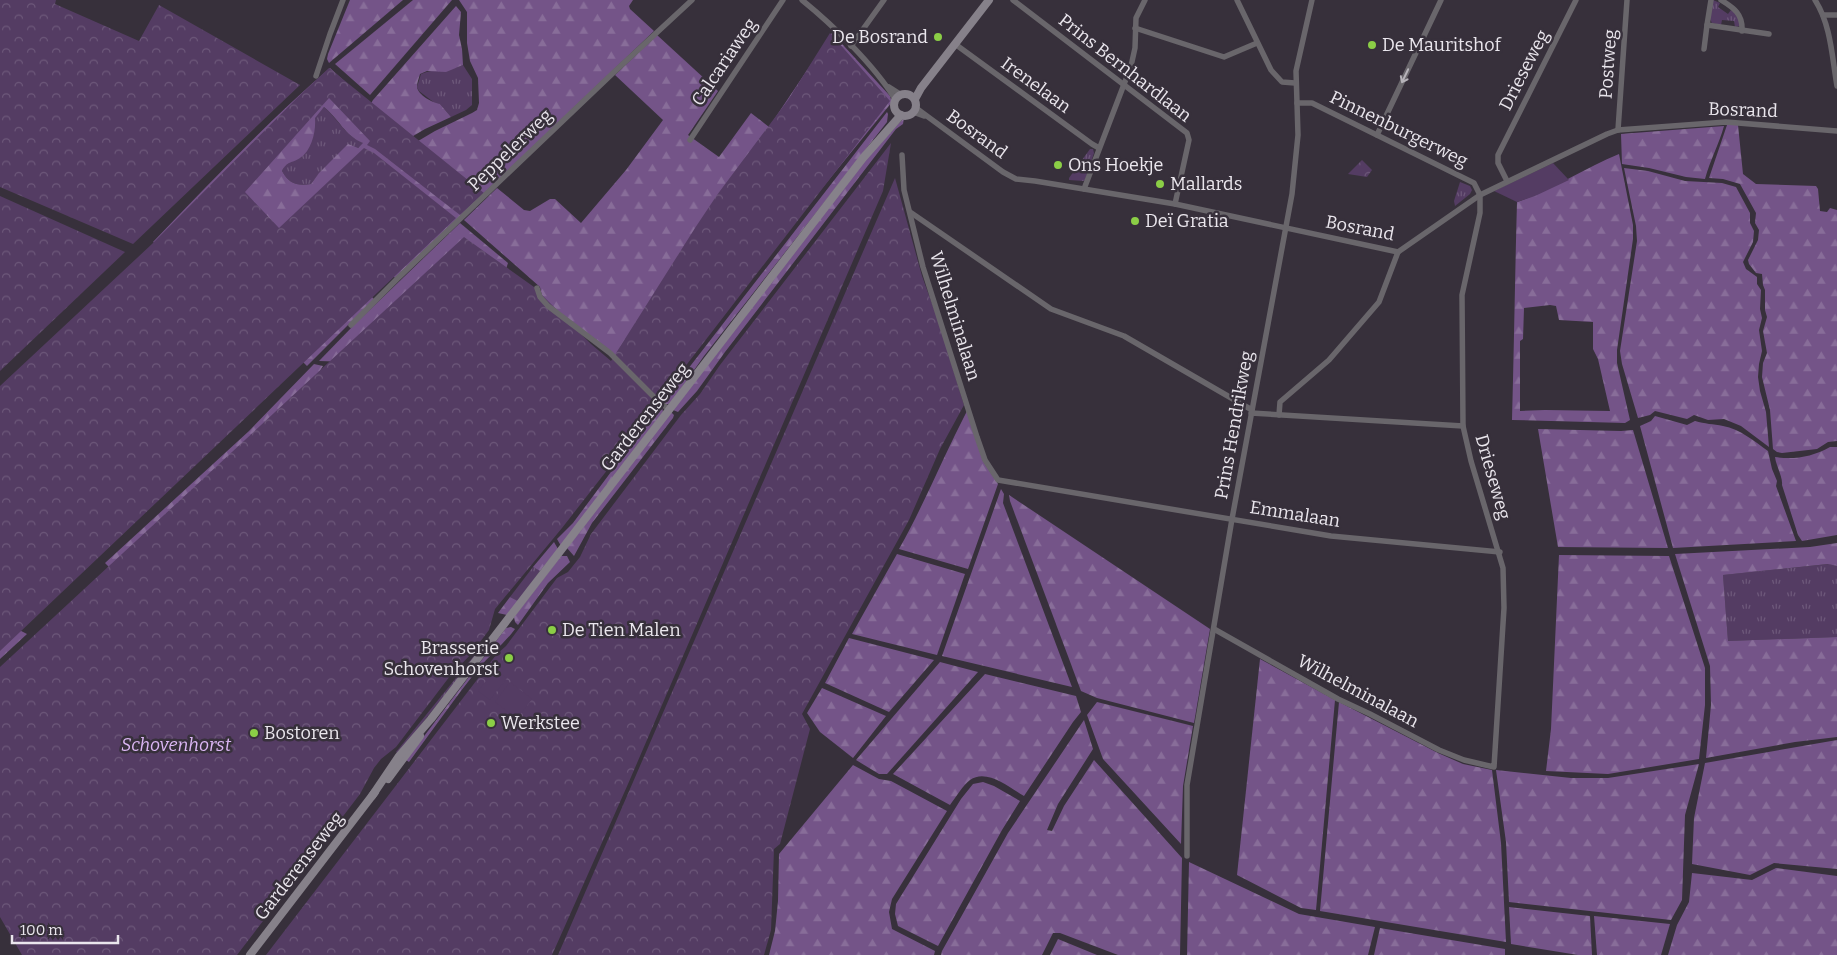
<svg xmlns="http://www.w3.org/2000/svg" width="1837" height="955" viewBox="0 0 1837 955" font-family="Bitter,serif">
<style>
.grass{fill:url(#grass-tufts)}
.forest{fill:url(#forest-firs);fill-rule:evenodd}
.park{fill:url(#park-crowns)}
.garden{fill:#543c63}
.lines{fill:none;stroke-linecap:round;stroke-linejoin:round}
.street{stroke:#69666b;stroke-width:5.5}
.secondary{stroke:#86818a;stroke-width:8}
.oneway{stroke:#b6b3b9}
.poi-dot{fill:#8bce46;stroke:#37303b;stroke-width:2}
.labels{text-anchor:middle;dominant-baseline:central;stroke-width:5;stroke-linejoin:round;paint-order:stroke}
.poi-label{font-size:18px;fill:#eae6ed;stroke:#37303b;text-anchor:start}
.street-label{font-size:18px;fill:#eae6ed;stroke:#37303b}
.park-label{font-size:18px;font-style:italic;fill:#dcb7f5;stroke:#37303b}
</style>
<defs>
<pattern id="grass-tufts" width="24" height="20" patternUnits="userSpaceOnUse" patternTransform="scale(1.25)"><rect width="24" height="20" fill="#543c63"/><path d="M3 7l-1-3M5 7V3M7 7l1-3M15 17l-1-3M17 17v-4M19 17l1-3" fill="none" stroke="#6d587a"/></pattern>
<pattern id="forest-firs" width="22" height="20" patternUnits="userSpaceOnUse" patternTransform="scale(1.25)"><rect width="22" height="20" fill="#745488"/><path d="M5 1l3.5 6h-7zM16 11l3.5 6h-7z" fill="#886d99"/></pattern>
<pattern id="park-crowns" width="20" height="18" patternUnits="userSpaceOnUse" patternTransform="scale(1.25)"><rect width="20" height="18" fill="#543c63"/><path d="M2 6a3 3 0 1 1 6 0M12 15a3 3 0 1 1 6 0" fill="none" stroke="#6d587a"/></pattern>
</defs>
<rect width="100%" height="100%" fill="#37303b"/>
<g class="grass">
<path d="M1713,0L1720,3L1718,7L1728,14L1731,10L1738,15L1740,26L1735,27L1734,21L1722,20L1721,25L1712,23L1710,19Z"/>
<path d="M463,65L472,79V105L466,110L451,117L440,104H436L419,91L417,87L421,74C434,68 449,72 463,65Z"/>
<path d="M324,107C339,120 345,136 364,143C354,152 341,156 330,163C322,169 317,176 311,184C297,186 289,184 282,171L286,163L301,157L315,124L314,118Z"/>
<path d="M1090,149H1093L1094,153L1085,180L1084,181L1069,180V178Z"/>
<path d="M1460,182L1470,186L1472,190L1470,194L1455,206L1454,201Z"/>
<path d="M1829,564L1837,566V637L1728,641L1723,575Z"/>
<path d="M533,567L540,571L518,601L510,597Z"/>
<path d="M477,652L478,653L398,754L396,752Z"/>
</g>
<g class="forest">
<path d="M350,0H403L329,63L327,59L328,54Z"/>
<path d="M413,0H452L370,95L335,64Z"/>
<path d="M459,0H633L629,6L630,9L654,31L395,278L389,270L367,292L374,299L307,366L246,306L225,289L153,242C210,183 267,122 330,68L365,100L403,150L435,131L472,113L477,110L479,103L478,78L470,61L467,43V12ZM324,107C339,119 345,136 363,143L358,148L348,144L319,173L311,184C297,186 289,184 282,171C288,160 291,164 300,158C312,150 316,131 315,118Z"/>
<path d="M456,6L461,12L459,35L462,49L463,65L446,72L427,71L420,74C419,78 417,82 417,87C418,95 433,103 440,104L451,117L425,129L403,142L370,105L373,100Z"/>
<path d="M832,33L890,96L892,102L658,390L607,348L549,305L542,296L540,287L464,220L497,188L524,210L530,211L550,199H555L581,223L626,170L663,120L615,75L657,35L718,91L688,135L719,157L751,113L769,127Z"/>
<path d="M887,112L888,114L887,122L704,356L670,404H665L662,401L681,378Z"/>
<path d="M904,118L903,124L896,129L725,352L697,391L678,412L673,410L871,153Z"/>
<path d="M1727,125H1738L1743,174L1756,184L1816,186L1818,189L1820,211L1827,212L1830,208L1837,210V441L1828,442L1817,449L1782,453L1777,452L1773,449L1770,410L1762,377L1763,363L1767,353L1763,331L1767,317L1765,310V290L1763,285L1762,274L1756,273L1749,264L1748,260L1758,240L1759,230L1755,223L1756,213L1740,184L1723,179L1709,178Z"/>
<path d="M1724,126C1719,144 1710,160 1705,179L1686,177L1649,168L1622,164L1621,134Z"/>
<path d="M1619,154L1633,225V239L1617,350V363L1630,420L1625,423L1512,420C1514,347 1515,274 1517,202C1553,190 1584,168 1619,154ZM1550,305L1556,306L1559,320L1593,322V349L1598,359L1610,411L1545,410L1520,411V341L1523,339L1524,308Z"/>
<path d="M1624,168L1648,171L1685,181L1722,183L1736,187L1750,213V223L1754,231L1753,242L1743,262L1746,269L1757,277V284L1761,290L1760,309L1762,318L1759,330L1762,351L1759,364L1758,377L1760,391L1766,412L1769,447L1741,426L1724,419L1708,420L1694,415L1687,419L1655,411L1650,415L1638,418L1622,364L1620,351L1637,241L1636,226Z"/>
<path d="M460,223L508,263L474,366L319,361L353,326Z"/>
<path d="M314,364L323,366L315,379L116,574L105,563L249,431Z"/>
<path d="M660,406L662,407L663,412L561,546L557,539L573,523Z"/>
<path d="M967,411L983,461L998,484L968,569L899,549C924,505 943,457 967,411Z"/>
<path d="M671,412L674,415L673,418L592,523L574,556L567,548Z"/>
<path d="M1655,416L1687,425L1695,421C1705,424 1713,424 1723,426C1740,429 1754,441 1768,451L1772,469L1777,481L1776,486L1796,541L1673,548L1640,426L1651,421Z"/>
<path d="M1538,429L1621,431L1633,430L1668,548L1558,547Z"/>
<path d="M1830,447H1837V535L1802,541L1798,535L1782,485C1783,477 1776,466 1775,457C1794,460 1812,457 1830,447Z"/>
<path d="M1001,489L1004,494L1003,503L1072,687L942,656Z"/>
<path d="M1009,495L1210,629L1194,723L1097,698L1081,691L1010,501Z"/>
<path d="M554,542L558,549L540,571L533,567Z"/>
<path d="M1837,543V566L1828,564L1723,575L1728,641L1837,637V737L1795,742L1706,758L1711,705L1710,666L1675,554L1810,547Z"/>
<path d="M897,554L965,574L937,655L852,634Z"/>
<path d="M1559,555L1669,556L1705,668V705L1699,759L1608,774L1546,771L1551,729Z"/>
<path d="M561,556H567L570,562L548,583L518,625L515,622L514,617Z"/>
<path d="M510,597L518,601L507,615L498,613Z"/>
<path d="M0,620L27,634L0,659Z"/>
<path d="M511,627L515,629C504,644 490,655 478,669C454,699 432,731 409,762L406,760L506,628Z"/>
<path d="M849,638L934,660L889,712L825,683Z"/>
<path d="M1260,659L1335,700L1316,910L1301,908L1237,875Z"/>
<path d="M940,662L978,672L887,774H879L856,760Z"/>
<path d="M985,674L1076,696L1081,712L1073,722L1024,796C1010,788 987,768 970,780C963,785 956,797 950,805L893,774Z"/>
<path d="M822,688L886,716L853,758L820,732L807,713Z"/>
<path d="M1097,702L1193,726L1183,786L1181,844L1103,759L1087,715Z"/>
<path d="M1339,702L1438,753L1463,764L1492,770L1501,843L1506,942L1320,911Z"/>
<path d="M1084,720L1093,749L1058,804L1047,830L1052,831L1064,806L1094,760L1182,858L1180,955H1118L1060,933H1053L1042,955H941L942,951L1008,833Z"/>
<path d="M1837,740V869L1774,863L1750,875L1692,864L1694,818L1705,763Z"/>
<path d="M1699,764L1685,815L1682,900L1671,920L1509,902L1506,842L1496,770L1571,778H1608Z"/>
<path d="M853,765L879,779L891,781L947,811L892,899L889,912L892,929L935,951L934,955H769L775,931L778,901L779,854Z"/>
<path d="M983,782L994,786L1020,801L1002,830L938,946L898,926L895,914L896,904L961,799L973,784Z"/>
<path d="M1189,862L1299,914L1375,927L1368,955H1187Z"/>
<path d="M1776,868L1837,876V955H1668L1677,925L1689,902L1692,873L1752,880Z"/>
<path d="M1509,907L1590,916L1592,955H1578L1511,944Z"/>
<path d="M1594,916L1670,924L1661,955H1597Z"/>
<path d="M1380,928L1505,949V955H1374Z"/>
<path d="M1058,939L1097,955H1050Z"/>
</g>
<g class="park">
<path d="M0,0H56L55,4L139,41L159,5L300,85L133,244L0,187Z"/>
<path d="M830,33L890,101L674,381L659,397L647,419L562,528L495,609L489,630L471,654L450,676L396,747L381,759L374,768L360,794L237,955H22L0,917V667L464,237L534,287L591,344L611,361L695,228L717,195L788,100Z"/>
<path d="M329,68L484,193L460,215L375,149L367,145L370,141L329,98L245,192L279,228L364,148L374,153L456,218L0,651V386L152,244L298,97Z"/>
<path d="M891,143L883,191L628,784L552,955H266L496,655L506,646L557,578L568,572L580,557L591,534L681,415L700,394L720,365Z"/>
<path d="M1362,160L1372,170L1367,177L1348,174Z"/>
<path d="M895,178L922,276L938,320L964,405L940,449L909,520L802,714L810,729L780,844L774,849L771,930L764,955H558Z"/>
<path d="M0,196L125,252L0,371Z"/>
</g>
<g class="garden">
<path d="M1553,163L1569,180L1535,196L1517,202L1494,191Z"/>
<path d="M495,670L507,678L490,700L478,691Z"/>
<path d="M510,682L532,699L517,719L495,702Z"/>
</g>
<g class="lines">
<g class="street">
<path d="M802,0C833,25 874,65 895,99"/>
<path d="M1013,0L1187,133L1189,140L1175,204"/>
<path d="M1237,0L1271,70L1282,82L1295,83"/>
<path d="M1711,0L1707,25L1769,34"/>
<path d="M1721,0C1734,8 1743,14 1742,31"/>
<path d="M1815,0C1831,25 1832,57 1837,86"/>
<path d="M1823,15H1837"/>
<path d="M1135,28L1224,57L1257,43"/>
<path d="M955,44L1092,144L1099,148"/>
<path d="M851,46L884,0"/>
<path d="M1704,49L1707,25"/>
<path d="M316,76L330,34L343,0"/>
<path d="M889,87L900,94"/>
<path d="M916,108L1003,172L1016,179L1035,181L1175,204L1398,252L1480,195L1607,134L1618,130L1726,122L1837,131"/>
<path d="M913,112L924,116"/>
<path d="M1618,130L1627,0"/>
<path d="M1377,135L1441,0"/>
<path d="M690,140L783,0"/>
<path d="M902,155L904,190L923,267L977,437L985,460L998,480L1331,536L1500,552"/>
<path d="M1507,181L1498,163V155L1576,0"/>
<path d="M1084,189L1131,66L1135,48L1136,18L1145,0"/>
<path d="M910,212L1051,309L1124,336L1252,410"/>
<path d="M537,288L540,297L548,306L610,353L660,403L669,409"/>
<path d="M351,325L397,279L612,74L692,0"/>
<path d="M1251,413L1463,426"/>
<path d="M1279,415L1280,402L1329,360L1379,302L1398,252"/>
<path d="M1214,629L1338,699L1370,714L1439,750L1464,760L1494,767L1504,608L1503,568L1471,461L1463,426L1462,295L1480,213V195L1474,183L1312,103H1297"/>
<path d="M1187,856V785L1232,519L1292,194L1298,135L1296,71L1312,0"/>
</g>
<g class="secondary">
<circle cx="905" cy="105" r="11"/>
<path d="M915,99L921,88L989,0"/>
<path d="M388,779L420,736"/>
<path d="M372,796L399,756L431,719L863,158L901,115"/>
<path d="M250,955L375,792"/>
</g>
</g>
<defs><path id="oneway-shaft" d="M-6 0H5M1.5-3L5.5 0L1.5 3" fill="none" stroke-width="1.6" stroke-linecap="round" stroke-linejoin="round" transform="scale(1.25)"/></defs>
<use class="oneway" href="#oneway-shaft" transform="translate(1405 76) rotate(115)"/>
<g class="poi-dot">
<circle cx="938" cy="37" r="5"/>
<circle cx="1372" cy="45" r="5"/>
<circle cx="1058" cy="165" r="5"/>
<circle cx="1160" cy="184" r="5"/>
<circle cx="1135" cy="221" r="5"/>
<circle cx="552" cy="630" r="5"/>
<circle cx="509" cy="658" r="5"/>
<circle cx="491" cy="723" r="5"/>
<circle cx="254" cy="733" r="5"/>
</g>
<g class="labels">
<g class="poi-label">
<text x="928" y="37" text-anchor="end">De Bosrand</text>
<text x="1382" y="45">De Mauritshof</text>
<text x="1068" y="165">Ons Hoekje</text>
<text x="1170" y="184">Mallards</text>
<text x="1145" y="221">Deï Gratia</text>
<text x="562" y="630">De Tien Malen</text>
<text x="499" y="648" text-anchor="end">Brasserie<tspan x="499" dy="21">Schovenhorst</tspan></text>
<text x="501" y="723">Werkstee</text>
<text x="264" y="733">Bostoren</text>
</g>
<g class="street-label">
<text transform="translate(724 62) rotate(-56)">Calcariaweg</text>
<text transform="translate(1608 64) rotate(-86)">Postweg</text>
<text transform="translate(1125 68) rotate(38)">Prins Bernhardlaan</text>
<text transform="translate(1524 70) rotate(-63)">Drieseweg</text>
<text transform="translate(1036 85) rotate(36)">Irenelaan</text>
<text transform="translate(1743 110) rotate(2)">Bosrand</text>
<text transform="translate(1399 129) rotate(26)">Pinnenburgerweg</text>
<text transform="translate(977 134) rotate(36)">Bosrand</text>
<text transform="translate(510 150) rotate(-44)">Peppelerweg</text>
<text transform="translate(1360 228) rotate(11)">Bosrand</text>
<text transform="translate(955 316) rotate(73)">Wilhelminalaan</text>
<text transform="translate(645 417) rotate(-52)">Garderenseweg</text>
<text transform="translate(1234 425) rotate(-80)">Prins Hendrikweg</text>
<text transform="translate(1493 477) rotate(74)">Drieseweg</text>
<text transform="translate(1295 514) rotate(9)">Emmalaan</text>
<text transform="translate(1358 691) rotate(28)">Wilhelminalaan</text>
<text transform="translate(299 866) rotate(-52)">Garderenseweg</text>
</g>
<g class="park-label">
<text x="176" y="745">Schovenhorst</text>
</g>
</g>
<path d="M12 935v8h106v-8" fill="none" stroke="#eae6ed" stroke-width="2.5"/>
<text x="20" y="935" font-size="15" fill="#eae6ed" stroke="#37303b" stroke-width="4" paint-order="stroke">100 m</text>
</svg>
